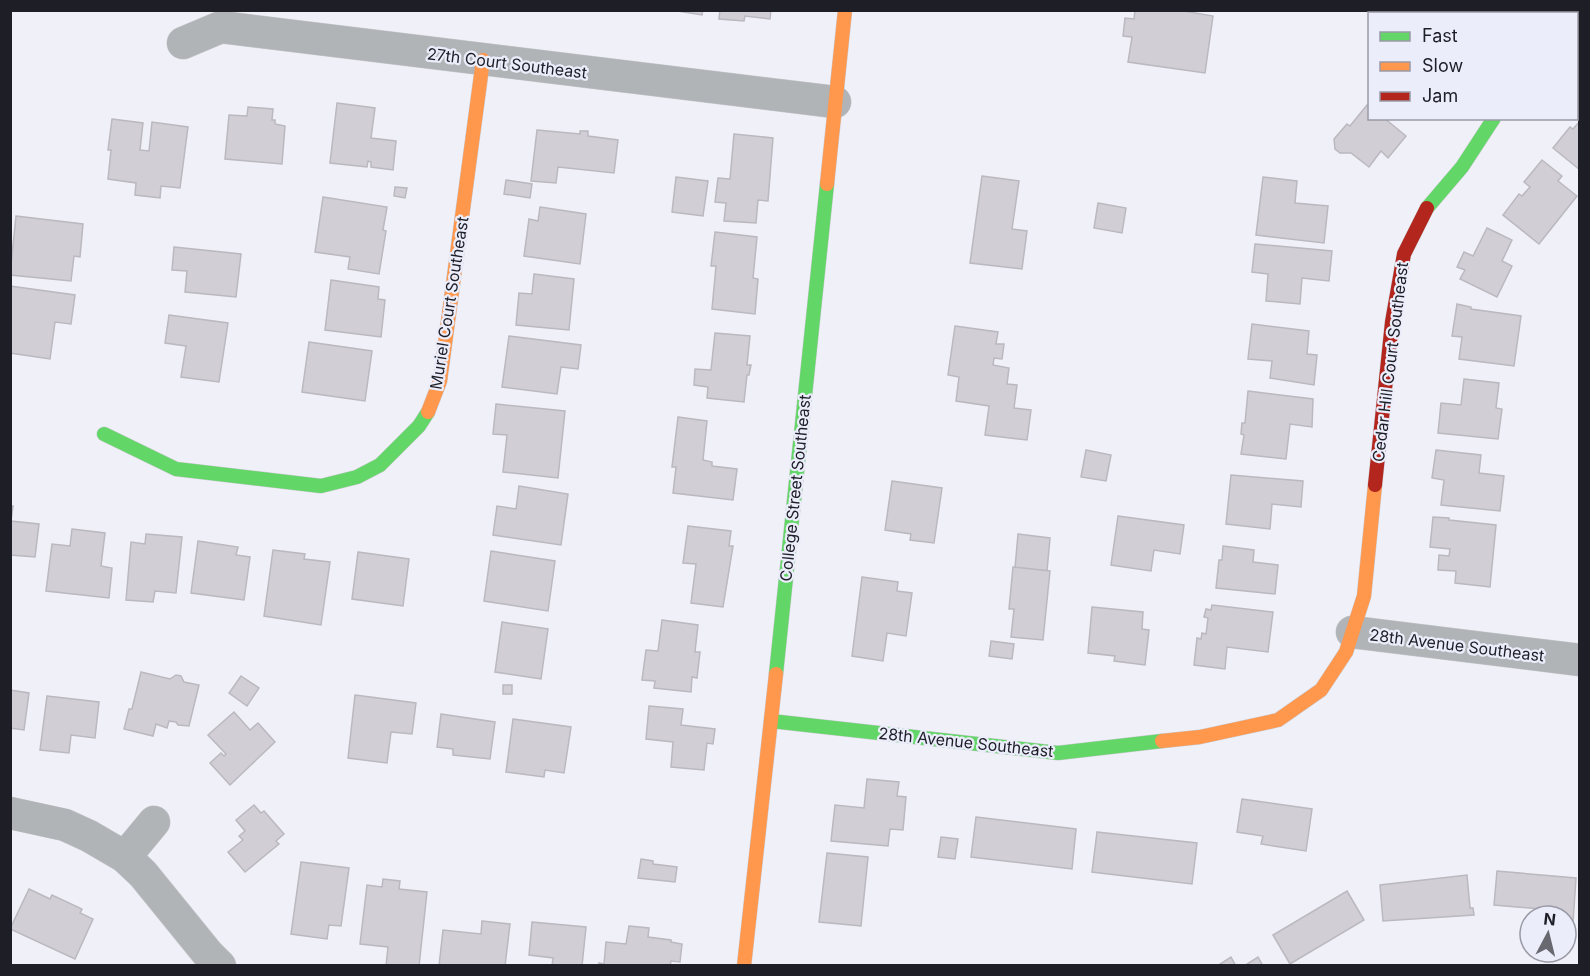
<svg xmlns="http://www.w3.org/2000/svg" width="1590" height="976" viewBox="0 0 1590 976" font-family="Inter,sans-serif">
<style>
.building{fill:#d1ced5;stroke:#bbb8bf;stroke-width:1.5}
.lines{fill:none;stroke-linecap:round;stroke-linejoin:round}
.street-casing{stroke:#cbcbd1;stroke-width:33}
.fast-casing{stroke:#cbcbd1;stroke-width:15}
.slow-casing{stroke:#cbcbd1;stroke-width:15}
.jam-casing{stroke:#cbcbd1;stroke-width:15}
.street{stroke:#b1b4b7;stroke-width:32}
.fast{stroke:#63d668;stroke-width:14}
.slow{stroke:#ff974d;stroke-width:14}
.jam{stroke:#b3261e;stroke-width:14}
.labels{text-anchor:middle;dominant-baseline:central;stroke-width:4.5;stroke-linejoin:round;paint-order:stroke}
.street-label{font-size:16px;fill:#1d1e26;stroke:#ecedfb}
</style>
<rect width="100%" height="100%" fill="#f0f0f8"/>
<g class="building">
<path d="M671,10H703L702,15Z"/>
<path d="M720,10H771L770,19L745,16L744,21L719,19Z"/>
<path d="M1135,10H1178L1213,16L1205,73L1128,62L1132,37L1123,36L1125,18L1134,19Z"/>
<path d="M1406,10H1424L1428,14H1403Z"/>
<path d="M337,103L375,108L371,138L396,141L393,170L371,167V162L368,161L367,167L330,163Z"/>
<path d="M1367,105L1370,107V118H1384L1406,136L1388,158L1381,151L1369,167L1351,153H1340L1335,149L1334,139L1347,124L1350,126Z"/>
<path d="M248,107L273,109L272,120H275V124L285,126L282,164L225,159L229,115L247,116Z"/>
<path d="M112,119L143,123L140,150L149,151L152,122L188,127L180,188L161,186L160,198L135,195L136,183L108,179L111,150H108Z"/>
<path d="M1580,121V170L1553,148L1570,127L1573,129Z"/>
<path d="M537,130L580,134V131H588V136L618,140L614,173L558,167L556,183L531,181Z"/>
<path d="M734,134L773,138L768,201L758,200L756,223L724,221L726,203L715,202L718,178L730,179Z"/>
<path d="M1542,160L1562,176L1558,181L1577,196L1539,244L1503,215L1519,194L1522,196L1530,187L1524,182Z"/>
<path d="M982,176L1019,181L1012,229L1027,231L1022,269L970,263Z"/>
<path d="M676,177L708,181L703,216L672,212Z"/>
<path d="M1263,177L1297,181L1295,203L1328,206L1324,243L1256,235Z"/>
<path d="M506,180L532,184L530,198L504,194Z"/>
<path d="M395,187L407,188L405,198L394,196Z"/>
<path d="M323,197L387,207L383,230L386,231L379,274L348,269L350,257L315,252Z"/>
<path d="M1098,203L1126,208L1122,233L1094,228Z"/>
<path d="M540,207L586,214L580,264L524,256L529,219L538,221Z"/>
<path d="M16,216L83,224L80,257L74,256L71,281L10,275Z"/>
<path d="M1487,228L1512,240L1502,261L1512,266L1497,297L1460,279L1465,270L1457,267L1464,252L1473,256Z"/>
<path d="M715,232L757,237L753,278L758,279L755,314L712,309L716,266H711Z"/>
<path d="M1255,244L1332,251L1329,281L1302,278L1300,304L1266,301L1268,274L1252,272Z"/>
<path d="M174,247L241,254L236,297L185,292L187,271L172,270Z"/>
<path d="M534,274L574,279L569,330L516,325L519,293L532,294Z"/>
<path d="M331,280L379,287L378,299L385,300L381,337L325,330Z"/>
<path d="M10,286L75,295L71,324L55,322L50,359L10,353Z"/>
<path d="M1457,304L1471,307V309L1521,316L1514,366L1459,359L1462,337L1452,336Z"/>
<path d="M169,315L228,323L219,382L181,377L186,346L165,343Z"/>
<path d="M1252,324L1309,331L1307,354L1317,355L1314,385L1270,378L1272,361L1248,359Z"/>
<path d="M955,326L998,332L996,344H1004L1002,359L994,358L993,365L1009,368L1007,384L1017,385L1014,408L1031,410L1027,440L985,435L989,406L956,401L959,377L948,375Z"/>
<path d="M715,333L750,336L747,365H751L749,375H747L744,402L707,398L708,387L694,385L695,369L711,370Z"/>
<path d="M509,336L581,345L578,369L561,367L557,394L502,387Z"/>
<path d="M309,342L372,351L365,401L302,392Z"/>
<path d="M1464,379L1499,383L1496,408L1502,409L1498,439L1438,433L1441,403L1461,405Z"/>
<path d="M1248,391L1313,399L1312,427L1290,424L1286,459L1241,454L1244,435L1241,434L1242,423H1245Z"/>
<path d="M496,404L565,411L558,478L503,472L507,435L493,434Z"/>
<path d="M678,417L707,421L703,460L712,462V466L737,469L733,500L673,493L676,467H672Z"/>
<path d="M1086,450L1111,455L1106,481L1081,477Z"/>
<path d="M1436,450L1481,455L1479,473L1504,476L1500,511L1441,505L1444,480L1432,478Z"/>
<path d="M1231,475L1303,481L1301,507L1272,504L1270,529L1226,524Z"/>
<path d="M892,481L942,488L934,543L910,540L911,534L885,530Z"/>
<path d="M519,486L568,494L561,545L493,535L497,506L516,509Z"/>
<path d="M10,506H13L11,521L39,524L35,557L10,555Z"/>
<path d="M1118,516L1184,525L1180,554L1154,550L1151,571L1111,565Z"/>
<path d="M1433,517L1449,518V520L1496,525L1490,587L1455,583L1456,571L1438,570L1439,555L1449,556L1450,549L1430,547Z"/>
<path d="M688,526L731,531L729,546H733L723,607L691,603L696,564L683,563Z"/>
<path d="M72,529L105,533L101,566L112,568L109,598L46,591L52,544L70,546Z"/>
<path d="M146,534L182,537L176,593L155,591L153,602L126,600L131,542L145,544Z"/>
<path d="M1018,534L1050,538L1047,571L1015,568Z"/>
<path d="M198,541L238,547L236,555L250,557L244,600L191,593Z"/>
<path d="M1223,546L1254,550L1253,562L1278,565L1275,594L1216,588L1219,560H1222Z"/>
<path d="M273,550L305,554L304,559L330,562L321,625L264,616Z"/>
<path d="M491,551L555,561L548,611L484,601Z"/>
<path d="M358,552L409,559L403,606L352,599Z"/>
<path d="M1013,567L1050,571L1043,640L1011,637L1014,609H1009Z"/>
<path d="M862,577L898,582L897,591L912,593L906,636L887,633L883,661L852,656Z"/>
<path d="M1212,605L1273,612L1268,652L1227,647L1225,669L1194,665L1197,638L1201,639L1202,633L1206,634L1208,618L1204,617L1206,609L1211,610Z"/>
<path d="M1092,607L1143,612L1142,629L1149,630L1145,665L1114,661L1115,656L1088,653Z"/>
<path d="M662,620L698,625L695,652H700L697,678L692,677L691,692L654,688L655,681L642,680L646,650L658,651Z"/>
<path d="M502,622L548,629L541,679L495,672Z"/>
<path d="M991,641L1014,644L1012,659L989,656Z"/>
<path d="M141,672L170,679L176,675L181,676L184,682L199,685L189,726L178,725L176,722L169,721L167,728L156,724L153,736L124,729L129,709H132Z"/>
<path d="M241,676L259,688L247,706L229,693Z"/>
<rect x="503" y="685" width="9" height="9"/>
<path d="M10,690L29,693L24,730L10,728Z"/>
<path d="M355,695L416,703L412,734L391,732L387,763L348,758Z"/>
<path d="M47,696L99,702L95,738L71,735L69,753L40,750Z"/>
<path d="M649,706L683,709L681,725L715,729L713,744L707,743L704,770L671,767L673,742L646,739Z"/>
<path d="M234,712L250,730L258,723L275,742L230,785L210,763L221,753L224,756L226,754L208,735Z"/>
<path d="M441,714L495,722L490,759L453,755V749L437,747Z"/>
<path d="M513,719L571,727L564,773L545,770L544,777L506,772Z"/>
<path d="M867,779L899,782L897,796L906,797L903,830L890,829L888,846L831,841L835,805L864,808Z"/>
<path d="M1242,799L1312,809L1306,851L1261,844L1263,836L1237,832Z"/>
<path d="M254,805L261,813L264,811L284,834L276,841L279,844L245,872L228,852L243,840L239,836L245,831L236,820Z"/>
<path d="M976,817L1076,829L1072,869L971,857Z"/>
<path d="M1097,832L1197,843L1192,884L1092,872Z"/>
<path d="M941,837L958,839L955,859L938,857Z"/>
<path d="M827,853L868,857L861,926L819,922Z"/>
<path d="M641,859L653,861V864L677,867L675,882L638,878Z"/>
<path d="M301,862L349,868L341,926L329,925L327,939L291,934Z"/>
<path d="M1497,871L1576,878L1573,923L1566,922V916H1540V909L1494,905Z"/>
<path d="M1467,875L1470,908H1473L1474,915L1383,921L1380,885Z"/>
<path d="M383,879L400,881L399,889L427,892L419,966H386L388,947L360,944L367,885L382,887Z"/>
<path d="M29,889L50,899L52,895L82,909L80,913L93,919L75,959L10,929Z"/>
<path d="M1347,891L1364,920L1290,964L1273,935Z"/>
<path d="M482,921L510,924L505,966H439L443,930L481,934Z"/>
<path d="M532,922L586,927L582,966H552L553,958L529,955Z"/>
<path d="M629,926L649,928L648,937L671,940V942L682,944L680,962L671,961L670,966H599V963L604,964L606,942L626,944Z"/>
<path d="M1231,957L1236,966H1217Z"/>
<path d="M1258,957L1263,966H1244Z"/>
</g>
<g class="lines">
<g class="street-casing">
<g id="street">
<path d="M1546,14V13"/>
<path d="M183,43L221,27L835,102"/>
<path d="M1352,632L1580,660"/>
<path d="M10,813L65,825L89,836L125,857L143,874L208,954L220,966"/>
<path d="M125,857L154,822"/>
</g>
</g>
<g class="fast-casing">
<g id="fast">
<path d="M1427,208L1462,167L1494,118"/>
<path d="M104,434L176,469L321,486L357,477L380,465L419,426L428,412"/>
<path d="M776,674L827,184"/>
<path d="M771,721L1058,753L1162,741"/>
</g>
</g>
<g class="slow-casing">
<g id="slow">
<path d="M827,184L845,10"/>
<path d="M428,412L440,381L483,60"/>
<path d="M1162,741L1200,737L1278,720L1321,690L1346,652L1364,596L1375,485"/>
<path d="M744,966L776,674"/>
</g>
</g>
<g class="jam-casing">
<path id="jam" d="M1375,485L1392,322L1404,254L1427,208"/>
</g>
<use href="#street" class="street"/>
<use href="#fast" class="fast"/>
<use href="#slow" class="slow"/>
<use href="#jam" class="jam"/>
</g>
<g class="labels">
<g class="street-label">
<text transform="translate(507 63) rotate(7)">27th Court Southeast</text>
<text transform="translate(449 303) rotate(-81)">Muriel Court Southeast</text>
<text transform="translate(1390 362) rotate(-83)">Cedar Hill Court Southeast</text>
<text transform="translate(795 488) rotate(-84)">College Street Southeast</text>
<text transform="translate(1457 645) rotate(7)">28th Avenue Southeast</text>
<text transform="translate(966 742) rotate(6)">28th Avenue Southeast</text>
</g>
</g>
<rect width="1590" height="976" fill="none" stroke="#1d1e26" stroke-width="24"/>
<rect x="1368" y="12" width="210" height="108" fill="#ecedfb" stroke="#999aa6" stroke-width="1.5"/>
<rect x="1380" y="32" width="30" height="9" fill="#63d668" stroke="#999aa6" stroke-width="1.5"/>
<text x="1422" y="42" font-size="18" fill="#1d1e26">Fast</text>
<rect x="1380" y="62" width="30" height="9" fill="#ff974d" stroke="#999aa6" stroke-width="1.5"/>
<text x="1422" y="72" font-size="18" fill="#1d1e26">Slow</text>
<rect x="1380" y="92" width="30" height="9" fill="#b3261e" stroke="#999aa6" stroke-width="1.5"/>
<text x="1422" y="102" font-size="18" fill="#1d1e26">Jam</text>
<g transform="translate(1548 934) rotate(7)"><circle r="28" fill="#ecedfb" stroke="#999aa6" stroke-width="1.5"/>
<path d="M0-4.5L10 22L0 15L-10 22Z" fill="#676870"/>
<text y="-9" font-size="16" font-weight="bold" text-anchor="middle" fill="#1d1e26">N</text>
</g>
</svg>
